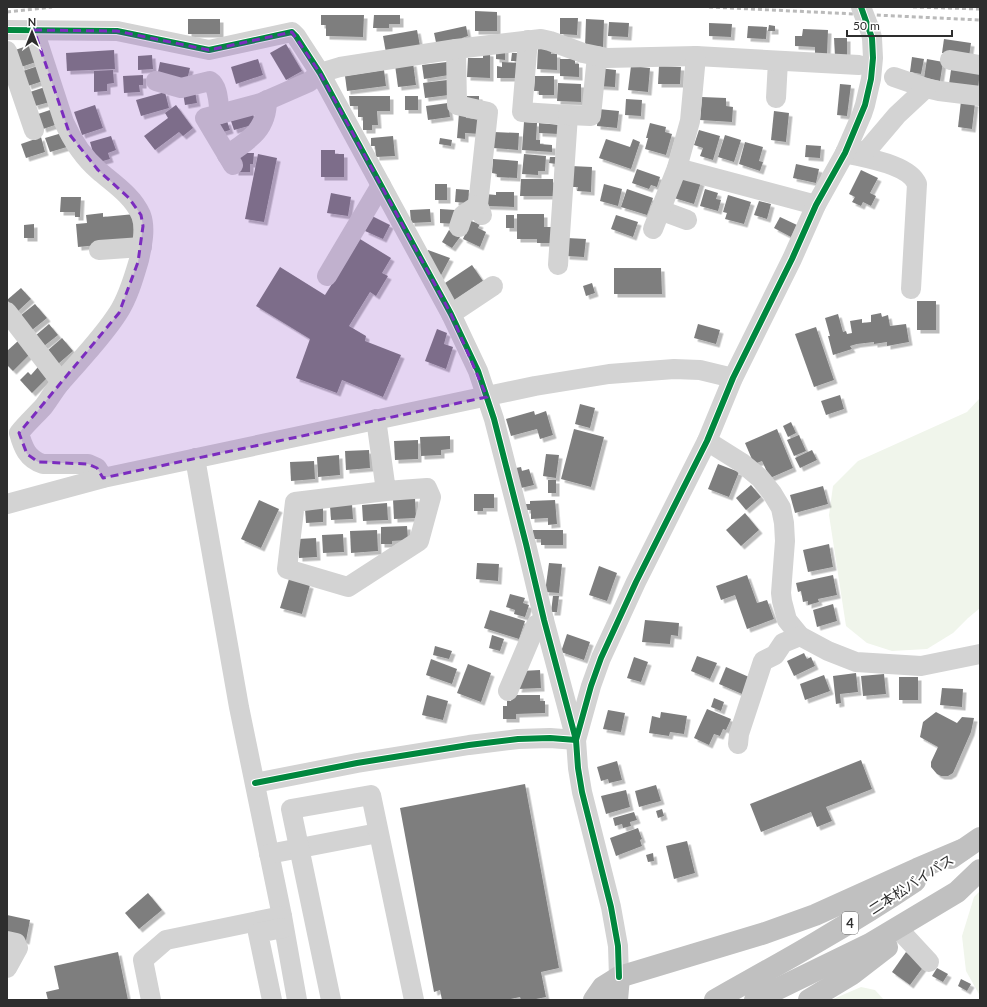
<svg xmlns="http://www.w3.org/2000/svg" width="987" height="1007" viewBox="0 0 987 1007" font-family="Lato,'Noto Sans JP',sans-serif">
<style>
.green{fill:#f0f5eb}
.building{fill:#7e7e7e;filter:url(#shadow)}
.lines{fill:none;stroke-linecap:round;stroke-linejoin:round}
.minor{stroke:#d3d3d3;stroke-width:20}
.highway{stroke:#c0c0c0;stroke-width:22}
.rail{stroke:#bababa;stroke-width:3;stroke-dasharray:4 3;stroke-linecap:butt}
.minor-bridge{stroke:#d3d3d3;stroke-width:20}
.cycleway-casing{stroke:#fff;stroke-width:8}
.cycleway{stroke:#00873e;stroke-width:6}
.marked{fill:#7b2cbf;fill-opacity:0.2;stroke:#7b2cbf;stroke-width:3;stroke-dasharray:8 5;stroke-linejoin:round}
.labels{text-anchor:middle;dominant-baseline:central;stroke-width:4;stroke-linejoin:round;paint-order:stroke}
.shield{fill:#fff;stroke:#6d6d6d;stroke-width:1}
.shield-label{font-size:13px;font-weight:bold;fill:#2e2e2e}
.street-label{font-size:14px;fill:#2e2e2e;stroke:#fff}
</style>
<defs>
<filter id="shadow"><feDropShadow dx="3.5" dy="3.5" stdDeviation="0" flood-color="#0004"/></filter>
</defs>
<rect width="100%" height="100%" fill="#fff"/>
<g class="green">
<path d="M980,398V608L968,618L953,633L927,649L892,651L867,643L846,626L829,515L833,486L858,461L967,412Z"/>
<path d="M980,891V996L966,971L962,936L974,897Z"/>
<path d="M861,987L875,990L884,1000H831Z"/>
</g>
<g class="building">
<path d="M475,11L497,12V31H475Z"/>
<path d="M321,15H364L363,37L326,36V25H321Z"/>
<path d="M374,15H400V24H389V28H373Z"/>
<path d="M560,18H578L577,35L560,34Z"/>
<rect x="188" y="19" width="32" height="15"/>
<path d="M586,19L604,20L603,49L585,48Z"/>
<path d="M609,22L629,23L628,37L608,36Z"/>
<path d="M709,23L732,24L731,37L709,36Z"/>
<path d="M769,25L775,26V31H768Z"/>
<path d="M466,26L468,36L462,38L463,41L437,47L434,33Z"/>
<path d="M748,26L767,27L766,39L747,38Z"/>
<path d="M803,29L828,30L827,56H815V47L795,46V36H802Z"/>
<path d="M417,30L420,46L386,53L383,36Z"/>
<path d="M834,38H847V56H835Z"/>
<path d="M944,39L971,43L969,57L942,53Z"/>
<path d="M286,44L302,71L286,80L270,53Z"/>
<path d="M30,45L36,62L21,67L15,50Z"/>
<path d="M496,47H505V60L496,59Z"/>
<path d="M538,48H552L551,54H557V70L537,69Z"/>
<path d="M114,50L115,69L67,71L66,53Z"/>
<path d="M483,52L490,53V78L467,77L468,58H483Z"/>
<path d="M512,53H520V61H511Z"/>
<path d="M152,55L153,69L138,70V56Z"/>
<path d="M912,57L924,59L921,74L910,72Z"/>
<path d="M258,59L263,75L236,84L231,67Z"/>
<path d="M560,59H575V64H579V77L560,76Z"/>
<path d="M927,59L943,62L940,81L924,78Z"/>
<path d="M160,62L190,68L186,84L157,77Z"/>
<path d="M447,62L449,75L424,79L422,65Z"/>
<path d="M502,62L520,63V78H497V66L502,67Z"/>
<path d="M413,63L416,85L398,87L395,65Z"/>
<path d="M38,66L43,81L28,86L23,71Z"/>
<path d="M631,66L650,68L648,92L628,90Z"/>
<path d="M659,66L681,67L680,84H658Z"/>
<path d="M599,68L616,70L615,87L597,86Z"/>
<path d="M113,70L114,83L107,84V91L94,92V71Z"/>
<path d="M384,70L386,86L347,91L345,76Z"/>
<path d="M951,70L980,71L978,89L949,84Z"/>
<path d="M143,75V85H139L140,92L124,93L123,76Z"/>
<path d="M535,76H554V95H539V91H534Z"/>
<path d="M447,80L449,95L425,98L423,83Z"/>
<path d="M558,83L581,84V102L557,101Z"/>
<path d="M840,84L851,85L847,116L837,115Z"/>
<path d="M45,87L50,102L35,106L30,92Z"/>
<path d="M195,91L197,103L185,105L183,93Z"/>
<path d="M165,92L169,108L141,116L136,100Z"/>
<path d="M349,96H390V111H377L378,125H372V130H363V117H358V106H350Z"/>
<rect x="405" y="96" width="13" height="14"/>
<path d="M467,96H479V103H466Z"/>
<path d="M702,97L726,98V106L733,107L732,122L700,120Z"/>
<path d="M626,99L642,100L641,116L625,115Z"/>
<path d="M961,101L975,103L972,129L958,127Z"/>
<path d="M448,103L450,117L428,120L426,106Z"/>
<path d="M95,105L103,128L82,135L74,112Z"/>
<path d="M176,105L193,128L183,136L179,132L155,150L144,136L168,118L165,113Z"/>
<path d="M53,109L58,124L43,129L38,114Z"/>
<path d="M598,109L619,111L617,128L597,126Z"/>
<path d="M774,111L789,113L786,142L771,140Z"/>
<path d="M459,113H467L466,118L481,119L480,134L465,133V139L457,138Z"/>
<path d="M253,114L256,124L234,130L231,121Z"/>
<path d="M227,121L230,130L220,133L218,124Z"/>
<path d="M524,122L537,123L536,140H540V144L552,145V152L522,150Z"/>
<path d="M539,123L560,125L559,134L539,133Z"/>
<path d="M650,123L666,127L665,132L672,134L666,155L645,149L648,138H646Z"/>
<path d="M699,130L720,136L713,160L700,156L703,148L694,145Z"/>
<path d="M494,132L519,133L518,150L493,148Z"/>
<path d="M62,133L67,147L50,152L45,138Z"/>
<path d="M725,135L741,140L734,162L718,157Z"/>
<path d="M111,136L116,150L108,153L110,159L96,163L90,142Z"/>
<path d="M393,136L395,156L376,157L375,146H371V138Z"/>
<path d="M41,137L45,152L26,158L21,144Z"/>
<path d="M440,138L452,140L451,146L439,144Z"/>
<path d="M606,139L630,147L633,139L640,142L631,169L599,158Z"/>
<path d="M745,142L763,147L759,161L763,162L760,171L739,164Z"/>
<path d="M806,145L821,146L820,158L805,157Z"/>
<path d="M321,150H335V154H344V177H321Z"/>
<path d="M235,153H254L253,164H250V172H235Z"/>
<path d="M258,154L277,158L264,222L245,219Z"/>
<path d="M524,154L546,156L545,171H538V175L522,174Z"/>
<path d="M550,157H556V164L549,163Z"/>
<path d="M493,159L518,161L517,178L497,177V174L492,173Z"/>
<path d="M796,164L819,169L816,183L793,178Z"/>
<path d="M571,166L592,167L591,192L577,191L578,187H573Z"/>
<path d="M637,169L660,177L657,187L651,185L649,189L632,183Z"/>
<path d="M861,170L878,178L870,193L876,196L871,206L863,202L861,206L852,202L855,197L849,194Z"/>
<path d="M680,176L701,182L694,204L674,198Z"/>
<path d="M521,179H553V196H520Z"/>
<rect x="435" y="184" width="12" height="16"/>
<path d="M604,184L622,189L618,206L600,201Z"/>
<path d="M456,189L469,190L468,203L455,202Z"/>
<path d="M627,189L653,198L647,215L621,207Z"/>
<path d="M705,189L718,193L716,199L721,200L718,211L700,206Z"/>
<path d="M496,192H514V207L485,206V194L496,195Z"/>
<path d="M331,193L351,197L348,216L327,213Z"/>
<path d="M728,195L751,202L744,224L725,219L727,213L723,212Z"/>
<path d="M61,197H81L80,217H75V212H60Z"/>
<path d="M759,201L771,204L767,219L754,215Z"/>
<path d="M430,209L431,222L411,223L410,210Z"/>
<path d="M440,209L455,210V224L440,223Z"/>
<path d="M103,213V217L135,214L138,241L78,247L76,224L87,223L86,215Z"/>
<path d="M517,214H544V227H552V243H537V239H517Z"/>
<rect x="506" y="215" width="8" height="13"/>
<path d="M616,215L638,222L633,237L611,229Z"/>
<path d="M372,216L390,225L383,239L365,231Z"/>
<path d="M780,217L797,225L791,237L774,228Z"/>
<path d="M471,221L480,224L478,228L486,232L480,247L463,239Z"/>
<path d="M34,224V238H24V225Z"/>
<path d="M449,230L460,237L452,248L442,242Z"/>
<path d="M567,238L586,239L584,257L566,256Z"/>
<path d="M360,239L391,258L382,273L388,276L376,296L370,292L349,326L366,336L365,341L401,355L383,397L342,380L337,393L296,378L310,339L256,306L280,267L325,295Z"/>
<path d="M428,250L450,258L440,277L427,252Z"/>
<path d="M472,265L483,281L453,301L442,285Z"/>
<path d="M614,268H661L662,294H614Z"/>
<path d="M592,283L595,293L586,296L583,286Z"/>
<path d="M21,288L31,299L17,312L7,300Z"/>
<rect x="917" y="301" width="19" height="29"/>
<path d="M35,304L47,318L32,330L20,316Z"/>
<path d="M881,313L882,317L888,315L890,326L906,324L909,342L887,346V342L874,344V342L857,344L850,346L852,349L833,355L828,336H830L825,318L838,314L843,332L846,331L847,334L852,333L850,321L862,319V323L871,322V315Z"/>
<path d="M49,324L58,335L44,346L35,336Z"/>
<path d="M698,324L720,330L716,344L694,338Z"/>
<path d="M816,327L834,380L814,387L795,334Z"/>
<path d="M437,329L447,333L444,344L453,347L446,369L425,361Z"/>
<path d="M62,338L73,351L58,364L47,351Z"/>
<path d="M18,341L31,353L13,371L7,365V351Z"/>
<path d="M38,367L48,377L32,393L20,380L28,372L31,375Z"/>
<path d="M840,395L844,409L826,415L821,401Z"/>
<path d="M580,404L595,408L590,428L575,424Z"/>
<path d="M534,411L535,415L546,411L553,435L540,439L537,429L511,436L506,419Z"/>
<path d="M791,422L796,433L788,437L783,426Z"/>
<path d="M574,429L604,437L591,487L561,479Z"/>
<path d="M777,429L793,468L770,478L762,461L754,464L745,443Z"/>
<path d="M799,435L806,451L794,456L787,440Z"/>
<path d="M450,436V449L441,450V455L421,456L420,437Z"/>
<path d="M418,440V459L395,460L394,441Z"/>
<path d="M369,450L370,468L346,470L345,451Z"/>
<path d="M812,450L817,460L800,468L795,458Z"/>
<path d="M546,454L559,455L556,478L543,476Z"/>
<path d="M339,455L340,475L318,477L317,457Z"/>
<path d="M314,461L315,479L291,481L290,462Z"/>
<path d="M718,464L739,472L729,497L708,489Z"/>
<path d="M521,467L522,471L529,469L534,485L521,488L516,468Z"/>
<rect x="548" y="480" width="8" height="13"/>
<path d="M751,485L761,497L746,510L736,498Z"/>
<path d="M823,486L828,504L795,513L790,495Z"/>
<path d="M474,494H494V508H483V511H474Z"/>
<path d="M415,498L416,518L394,519L393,499Z"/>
<path d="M259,500L279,509L261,548L241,539Z"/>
<path d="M555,500L557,524L548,525V518L531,519V510H526V504H530V501Z"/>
<path d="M387,503L388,520L363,521L362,505Z"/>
<path d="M352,504L353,519L331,520L330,506Z"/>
<path d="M323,507V522L306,523L305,508Z"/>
<path d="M745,513L759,530L741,546L726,530Z"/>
<path d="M407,526L408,540L392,541V544H381V527Z"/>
<path d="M377,530L378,551L351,553L350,531Z"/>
<path d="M533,530H563V545H541V539H533Z"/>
<path d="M343,534L344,552L323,553L322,535Z"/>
<path d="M316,538L317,557L299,558L298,539Z"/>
<path d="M829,544L833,567L808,572L803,550Z"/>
<path d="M477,563L499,564L498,581L476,579Z"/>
<path d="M549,563L562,564L559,593L545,592Z"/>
<path d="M599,566L617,573L607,601L589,595Z"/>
<path d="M747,575L757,603L767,600L774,619L747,629L735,595L721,600L716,586Z"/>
<path d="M833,575L837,595L818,599L819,602L808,605V601L803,602L801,591L798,592L796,583Z"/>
<path d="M289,579L310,585L302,614L280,608Z"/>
<path d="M510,594L525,598L523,603L529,605L525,617L514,614L515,610L506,607Z"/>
<path d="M553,596H559L557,612H551Z"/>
<path d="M833,604L837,621L817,627L813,610Z"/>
<path d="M490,610L525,621L519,639L484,628Z"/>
<path d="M645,620L679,623L678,636L671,635L670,644L642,642Z"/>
<path d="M567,634L590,642L584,660L561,652Z"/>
<path d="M492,635L504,639L500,651L489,648Z"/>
<path d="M435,646L452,651L449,659L433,655Z"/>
<path d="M804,653L807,659L811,657L815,666L794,676L787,661Z"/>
<path d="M697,656L717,663L710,679L691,671Z"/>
<path d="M634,657L648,662L641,682L627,678Z"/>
<path d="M431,659L457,669L452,684L426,675Z"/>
<path d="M468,664L491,673L481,702L457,693Z"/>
<path d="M726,667L749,677L742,694L719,684Z"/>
<path d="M540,670L541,688L518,689L522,671Z"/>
<path d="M856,673L858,692L840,694L841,703L836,704L833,676Z"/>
<path d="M884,674L886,694L863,696L861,676Z"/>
<path d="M824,675L830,691L805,700L800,684Z"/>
<rect x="899" y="677" width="19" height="23"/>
<path d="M942,688L963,689L962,707L940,705Z"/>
<path d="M427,695L448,701L443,720L422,715Z"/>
<path d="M511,695H540V701H545V713L516,714V719H503V706H507V701H511Z"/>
<path d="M714,698L724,702L721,711L711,707Z"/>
<path d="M707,709L731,719L726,730L723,729L720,736L714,734L709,745L694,738Z"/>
<path d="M608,710L625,713L621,732L603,729Z"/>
<path d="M661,712L687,716L684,734L670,732L669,736L649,733L652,716L660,718Z"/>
<path d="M936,712L957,723L962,717L974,718L971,732L953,773L948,776H941L937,774L931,767V762L938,747L920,737L923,722Z"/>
<path d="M861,760L872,789L826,807L832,821L817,827L811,812L761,832L750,804Z"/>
<path d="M617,761L622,780L609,783L608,779L601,781L597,767Z"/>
<path d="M525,784L559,968L541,972L546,997L531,1000H521L520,997L506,1000H442L440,990L434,992L400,808Z"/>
<path d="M656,785L661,801L639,807L635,791Z"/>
<path d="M626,790L630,807L606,814L601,796Z"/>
<path d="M662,809L664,816L658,818L656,811Z"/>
<path d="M634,812L637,820L630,822L631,826L623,828L622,824L615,826L613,818Z"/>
<path d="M638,828L642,839L640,840L642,846L616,856L610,838Z"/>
<path d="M687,841L695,873L674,879L666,846Z"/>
<path d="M653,853L654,861L648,862L646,855Z"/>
<path d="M148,893L162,910L139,929L125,913Z"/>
<path d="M7,915L30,920L26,941L7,936Z"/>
<path d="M118,952L128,1000H48L46,992L59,989L54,966Z"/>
<path d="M906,952L924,966L910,985L892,972Z"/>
<path d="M937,968L948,974L943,982L932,976Z"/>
<path d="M961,979L971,984L967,991L958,986Z"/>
</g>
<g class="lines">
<g class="minor">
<path d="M7,30L117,31L209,50L292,32L296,36L320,73L451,314L478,371L494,419L526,544L544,620L576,740L550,738L518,739L469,745L357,763L255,783"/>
<path d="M34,30L64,122C72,140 84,158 99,171C113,183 133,196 141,215C146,228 142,246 139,260C134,277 128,298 118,313C102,338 81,359 62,381C55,389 50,398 44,406C36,415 27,423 19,433C23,447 27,459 43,464H88L97,468L103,478"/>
<path d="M528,40L522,112L568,115L558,265"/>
<path d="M456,49L457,105L488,112L478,205L482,215"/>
<path d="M7,51L34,130"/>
<path d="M950,60L980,65"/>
<path d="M894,77L926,88L939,91L980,96"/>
<path d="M156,81L181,88L210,81C219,87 218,104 220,114"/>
<path d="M776,98L778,61"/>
<path d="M568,115L591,116L597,56"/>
<path d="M845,153C864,158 909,164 917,184L911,289"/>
<path d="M845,153L864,151L869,148L897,115L926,88"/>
<path d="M227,155C249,140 267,130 267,100"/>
<path d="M233,165L205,118L261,103L309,82L320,73L340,67L456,49L541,39L550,41L583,53L607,58L696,56L859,65"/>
<path d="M677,168L816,205"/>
<path d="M660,210L687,220"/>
<path d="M459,227L463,215L478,205"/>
<path d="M653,229L677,168L690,121L696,56"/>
<path d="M99,250L142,247"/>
<path d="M327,276L381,185"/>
<path d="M7,312L61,382"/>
<path d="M451,314L493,286"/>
<path d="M376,419L386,491L295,502L287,569L348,587L419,541L431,497L427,488L386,491"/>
<path d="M707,441L742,463L760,478L772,493L781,508L784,523L785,541L781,593L782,601L787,620L800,636L828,651L856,662L921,666L980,654"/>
<path d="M195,458L239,707L282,916L297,1000"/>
<path d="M7,504L103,478L535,386L609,374L674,369L700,370L733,378"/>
<path d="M508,691L536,625L544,620"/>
<path d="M738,744L739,734L763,661L775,655L783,643L800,636"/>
<path d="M269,854L378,833"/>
<path d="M903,934L929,962"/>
<path d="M7,941L16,943L18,948L7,968"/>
<path d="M619,977L618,946L611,907L582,792L578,768L576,740L591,686L601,658L636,582L707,441L733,378L792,259L816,205L845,153L862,114L865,105L871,79L873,58L872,38L870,30"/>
<path d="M151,1000L143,960L166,940L282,916"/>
<path d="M272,1000L258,933L283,928"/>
<path d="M331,1000L291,809L371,795L414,1000"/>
</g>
<g class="highway">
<path d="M951,858L980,838"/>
<path d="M594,1000L603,987L619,977L765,933L815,915L917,869L962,850"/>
<path d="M617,1000L619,977"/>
<path d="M715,1000C783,962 851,924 915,881"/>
<path d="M755,1000L870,944L957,892L980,870"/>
<path d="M809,1000L852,974L887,947"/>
</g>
<g class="rail">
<path d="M709,7L980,20"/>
<path d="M913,7L980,9"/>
<path d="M7,12L52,7"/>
</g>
<path class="minor-bridge" d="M861,7L870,30"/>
<g class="cycleway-casing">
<g id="cycleway">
<path d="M7,30L117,31L209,50L292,32L296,36L320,73L451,314L478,371L494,419L526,544L544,620L576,740L550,738L518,739L469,745L357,763L255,783"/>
<path d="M619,977L618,946L611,907L582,792L578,768L576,740L591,686L601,658L636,582L707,441L733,378L792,259L816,205L845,153L865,105L871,79L873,58L872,38L861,7"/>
</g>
</g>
<use href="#cycleway" class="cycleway"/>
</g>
<path class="marked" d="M34,30L117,31L209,50L292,32L320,73L451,314L487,397L103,478L97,468L88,464L38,462L27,454L19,433L119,313L138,262L143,226L141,215L129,198L98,170L70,135Z"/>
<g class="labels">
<rect class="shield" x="842" y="912" width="16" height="22" rx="3"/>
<g class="shield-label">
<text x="850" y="923">4</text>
</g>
<g class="street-label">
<text transform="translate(911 884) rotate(-33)">二本松バイパス</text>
</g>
</g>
<rect width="987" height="1007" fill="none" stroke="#2e2e2e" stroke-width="16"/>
<g transform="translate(32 32)" stroke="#ffffff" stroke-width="3" paint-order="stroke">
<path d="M0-3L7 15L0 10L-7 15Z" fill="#2e2e2e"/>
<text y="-6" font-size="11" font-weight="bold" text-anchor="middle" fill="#2e2e2e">N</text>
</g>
<path d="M847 30v6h105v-6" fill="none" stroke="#2e2e2e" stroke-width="2"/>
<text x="853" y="30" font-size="12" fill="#2e2e2e" stroke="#ffffff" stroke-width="3" paint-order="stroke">50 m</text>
</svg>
